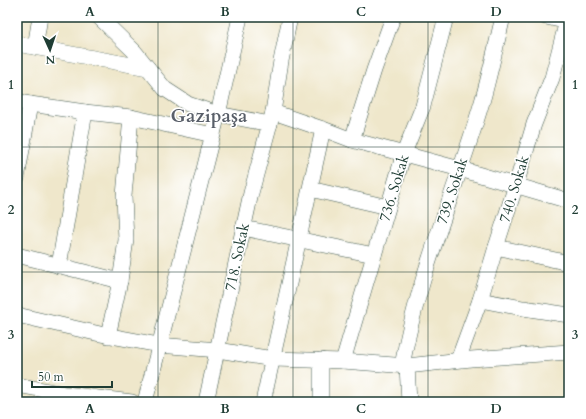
<svg xmlns="http://www.w3.org/2000/svg" width="586" height="419" viewBox="0 0 586 419" font-family="Cardo,serif">
<style>
.lines{fill:none;stroke-linecap:round;stroke-linejoin:round}
.minor-casing{stroke:#3e564b;stroke-width:16}
.minor{stroke:#fff;stroke-width:15}
.grid{fill:none;stroke:#1f3d34;stroke-width:1;stroke-opacity:0.55}
.labels{text-anchor:middle;dominant-baseline:central;stroke-width:3;stroke-linejoin:round;paint-order:stroke}
.street-label{font-size:15px;fill:#1f3d34;stroke:#fff}
.district-label{font-size:19px;font-weight:bold;fill:#595f69;stroke:#fff}
.neatline{fill:none;stroke:#1f3d34;stroke-width:1.5}
.grid-label{font-size:13px;text-anchor:middle;font-weight:bold;fill:#1f3d34}
</style>
<rect width="100%" height="100%" fill="#fff"/>
<filter id="ink" filterUnits="userSpaceOnUse"><feTurbulence type="fractalNoise" baseFrequency=".025" numOctaves="2"/><feDisplacementMap in="SourceGraphic" scale="8" xChannelSelector="R" yChannelSelector="G"/><feConvolveMatrix kernelMatrix="1 2 1 2 8 2 1 2 1" color-interpolation-filters="sRGB"/></filter>
<filter id="wash" filterUnits="userSpaceOnUse"><feTurbulence type="fractalNoise" baseFrequency=".012" numOctaves="4" result="noise"/><feDisplacementMap in="SourceGraphic" scale="16" xChannelSelector="R" yChannelSelector="G"/><feGaussianBlur stdDeviation="0.9" result="paint"/><feColorMatrix in="noise" values="0 0 0 0 0 0 0 0 0 0 0 0 0 0 0 0 0 1.4 0 .05"/><feComposite in="paint" operator="in"/></filter>
<g filter="url(#wash)">
<rect width="100%" height="100%" fill="#efe7cb"/>
</g>
<g filter="url(#ink)">
<g class="lines">
<g class="minor-casing">
<g id="minor">
<path d="M99,17L135,52L165,89L188,104L218,114L270,124"/>
<path d="M546,17L569,22"/>
<path d="M17,44L148,68"/>
<path d="M35,47L40,17"/>
<path d="M17,101L30,104L85,112L131,117L213,135"/>
<path d="M273,112L323,129L352,140L460,169L569,201"/>
<path d="M352,140L374,70L393,17"/>
<path d="M17,178L30,104"/>
<path d="M310,189L388,207"/>
<path d="M243,228L374,255"/>
<path d="M496,247L569,263"/>
<path d="M17,255L120,281"/>
<path d="M59,266L85,112"/>
<path d="M480,300L523,308L569,315"/>
<path d="M17,315L100,334L159,345L218,350L273,359L343,361L407,366L471,359L569,352"/>
<path d="M108,336L120,281L126,240L124,196L131,117"/>
<path d="M321,360V402"/>
<path d="M458,360L480,300L496,247L516,185L534,124L552,78L568,17"/>
<path d="M343,361L404,153L423,106L446,17"/>
<path d="M402,366C418,275 456,190 482,102C490,74 496,45 503,17"/>
<path d="M407,366L409,402"/>
<path d="M17,385L65,394L132,402"/>
<path d="M145,402L218,114L240,17"/>
<path d="M206,402L251,193L273,112L281,61L290,17"/>
<path d="M263,402L323,129"/>
</g>
</g>
<use href="#minor" class="minor"/>
</g>
</g>
<path class="grid" d="M158,17V402M293,17V402M428,17V402M17,147H569M17,272H569"/>
<g class="labels">
<g class="street-label">
<text transform="translate(394 188) rotate(-73)">736. Sokak</text>
<text transform="translate(514 189) rotate(-73)">740. Sokak</text>
<text transform="translate(452 191) rotate(-72)">739. Sokak</text>
<text transform="translate(237 257) rotate(-78)">718. Sokak</text>
</g>
<g class="district-label">
<text x="209" y="116">Gazipaşa</text>
</g>
</g>
<rect width="586" height="419" fill="none" stroke="#fff" stroke-width="44"/>
<g transform="translate(50 50) rotate(177)" stroke="#ffffff" stroke-width="3" paint-order="stroke">
<path d="M0-3L7 15L0 10L-7 15Z" fill="#1f3d34"/>
<text y="-6" font-size="11" font-weight="bold" text-anchor="middle" fill="#1f3d34">N</text>
</g>
<path d="M32 381v6h80v-6" fill="none" stroke="#1f3d34" stroke-width="2"/>
<text x="38" y="381" font-size="12" fill="#1f3d34" stroke="#ffffff" stroke-width="3" paint-order="stroke">50 m</text>
<rect x="22" y="22" width="542" height="375" class="neatline"/>
<g class="grid-label">
<text x="90" y="16">A</text>
<text x="225" y="16">B</text>
<text x="361" y="16">C</text>
<text x="496" y="16">D</text>
<text x="11" y="89">1</text>
<text x="575" y="89">1</text>
<text x="11" y="214">2</text>
<text x="575" y="214">2</text>
<text x="11" y="339">3</text>
<text x="575" y="339">3</text>
<text x="90" y="413">A</text>
<text x="225" y="413">B</text>
<text x="361" y="413">C</text>
<text x="496" y="413">D</text>
</g>
</svg>
